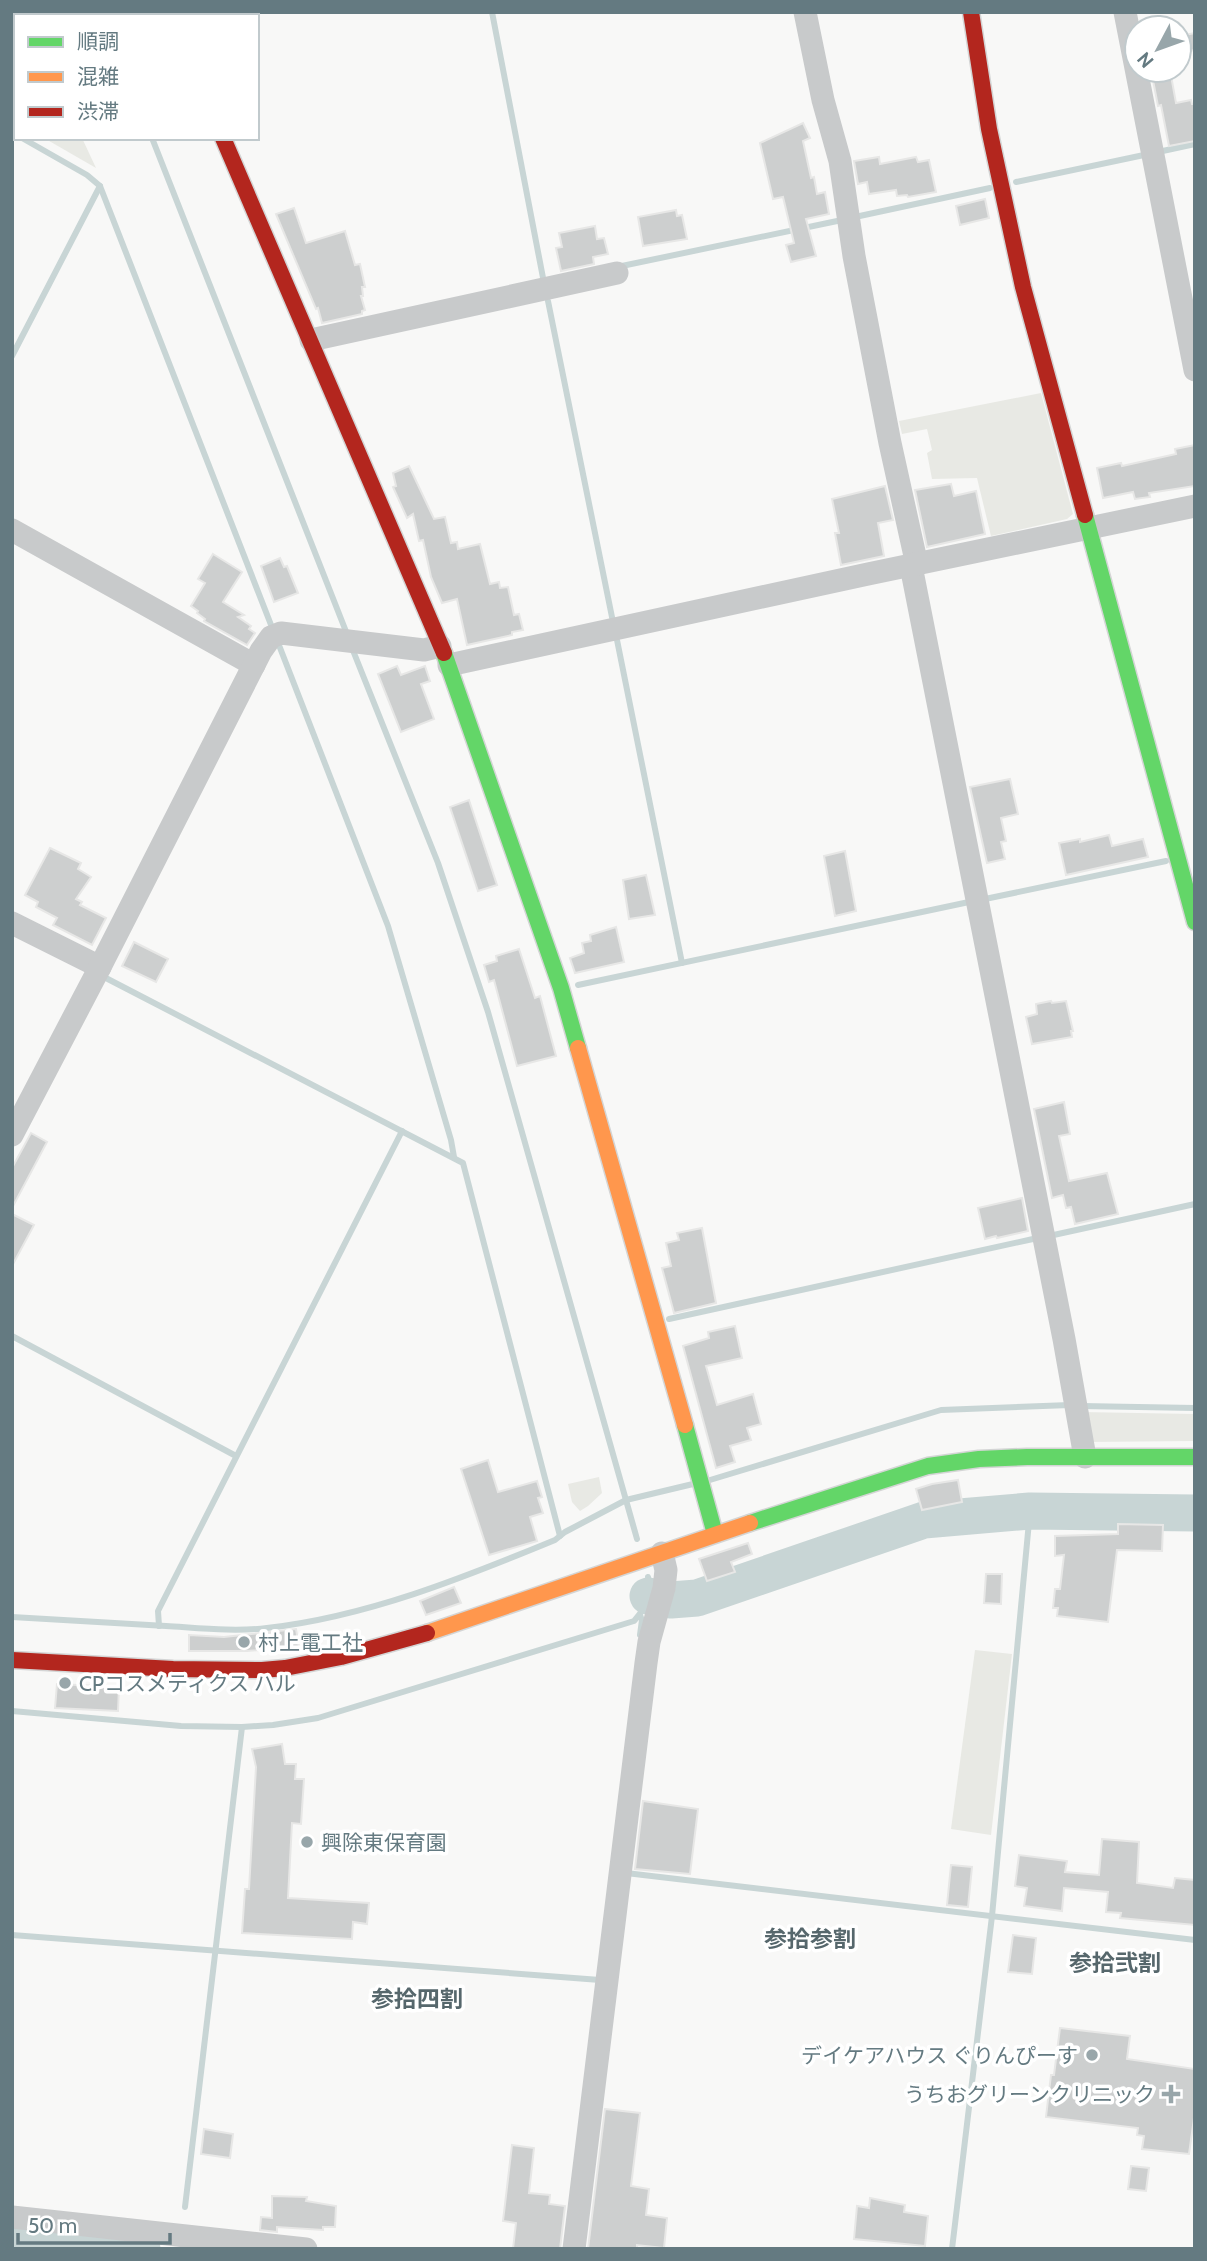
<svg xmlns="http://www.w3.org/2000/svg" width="1207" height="2261" viewBox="0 0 1207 2261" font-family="Cabin,'Noto Sans JP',sans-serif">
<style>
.green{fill:#e8e9e4}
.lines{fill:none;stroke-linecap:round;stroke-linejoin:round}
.stream{stroke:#c8d5d5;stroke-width:6}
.river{stroke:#c8d5d5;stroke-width:37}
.building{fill:#cdcfcf;stroke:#e7e7e6;stroke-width:2}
.fast-casing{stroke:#d4d5d5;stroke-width:19}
.slow-casing{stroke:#d4d5d5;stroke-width:19}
.jam-casing{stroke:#d4d5d5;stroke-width:19}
.street{stroke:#c8cacb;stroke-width:23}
.fast{stroke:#63d668;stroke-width:16}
.slow{stroke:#ff974d;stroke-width:16}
.jam{stroke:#b3261e;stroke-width:16}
.poi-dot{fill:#98a6aa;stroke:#fff;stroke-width:2.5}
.labels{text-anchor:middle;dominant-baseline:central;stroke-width:7;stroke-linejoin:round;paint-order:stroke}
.poi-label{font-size:21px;fill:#647a81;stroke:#fff;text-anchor:start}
.neighbourhood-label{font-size:23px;font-weight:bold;fill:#56676c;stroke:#fff}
</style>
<rect width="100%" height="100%" fill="#f8f8f7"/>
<g class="green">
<path d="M44,138H82L96,168Z"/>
<path d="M1041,393L1073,514L1067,519L991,536L977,478L932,479L927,453L932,450L927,429L902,434L899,421Z"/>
<path d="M1081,1412L1195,1414V1441L1088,1442Z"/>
<path d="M599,1477L602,1493L588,1506L580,1511L572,1502L568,1484Z"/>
<path d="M975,1650L1012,1654L991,1835L951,1829Z"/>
</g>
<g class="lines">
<g class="stream">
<path d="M100,12L101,16"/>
<path d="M492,12L544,283"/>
<path d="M12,133L16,135"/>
<path d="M22,138L87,175L100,186L273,630"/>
<path d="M152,138L347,634"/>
<path d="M1158,152L1195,144"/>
<path d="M1016,182L1144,155"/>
<path d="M855,217L990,188"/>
<path d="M617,267L842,220"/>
<path d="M548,301L613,622"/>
<path d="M12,356L100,186"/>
<path d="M277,640L388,926L451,1140L454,1157"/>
<path d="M617,640L682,963"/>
<path d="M352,648L438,863L488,1012L637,1539"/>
<path d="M985,899L1166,861"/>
<path d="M102,976L463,1163L560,1536"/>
<path d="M578,985L969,902"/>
<path d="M1049,1236L1195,1204"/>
<path d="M669,1319L1033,1239"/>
<path d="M12,1336L236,1456"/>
<path d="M1081,1406L1195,1408"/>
<path d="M710,1480L941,1410L1070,1405"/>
<path d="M640,1615L642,1620L640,1635"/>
<path d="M12,1617C64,1620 115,1623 166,1626C199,1628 234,1632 267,1628C366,1617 463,1578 555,1540L565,1532L626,1500L693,1484"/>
<path d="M159,1626L158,1611L402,1131"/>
<path d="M12,1711L181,1726L242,1727L273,1725L318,1718L634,1621C646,1608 653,1594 648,1577"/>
<path d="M626,1873L1195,1940"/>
<path d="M12,1935L600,1980"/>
<path d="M185,2207L242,1727"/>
<path d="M952,2249L992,1916L1030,1511"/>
</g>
<g class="river">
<path d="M648,1596L671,1600L697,1598L924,1520L1030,1511L1195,1513"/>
<path d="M12,2235L142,2249"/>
</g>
</g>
<g class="building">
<path d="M1195,33V50L1179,53V36Z"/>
<path d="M1151,70H1170L1176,103L1191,100L1192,104H1195V141L1169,146L1161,105L1158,106Z"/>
<path d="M803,123L810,138L803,141L811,178L814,177L817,194L825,192L829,214L806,219L816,256L791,262L786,245L794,243L783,197L773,199L760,143Z"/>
<path d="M879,157L880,164L916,157L918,162L929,160L936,192L908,197L907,195L897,196L896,190L869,194L867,182L858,184L854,161Z"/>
<path d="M985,199L989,218L960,225L956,206Z"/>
<path d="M294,208L306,243L345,231L355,265L360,264L365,287H362L363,296H361L365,310L362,311V314L322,323L318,308L316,309L276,214Z"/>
<path d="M676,210L677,216L682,215L687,239L643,246L638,217Z"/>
<path d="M595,226L597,239L604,238L608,254L593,257L594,264L561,271L556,248L562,247L559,233Z"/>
<path d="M1195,445V486L1149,493L1150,497L1135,499L1133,492L1103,498L1097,468L1121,463L1122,466L1176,454L1175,449Z"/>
<path d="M409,466L434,519L445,517L451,543L457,542L458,549L480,544L490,584L499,582L500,588L508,587L514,615L519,614L523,630L512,632V635L467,645L457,599L442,603L431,577L423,540L419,541L413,514L407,518L393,487L396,486L393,473Z"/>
<path d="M951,484L954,496L976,491L985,534L927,547L915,490Z"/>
<path d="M885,486L893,520L878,523L884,556L841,565L835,533H839L832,499Z"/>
<path d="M213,554L242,572L223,602L244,615L238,617L251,626L249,629L255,633L247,645L204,621L205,619L197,613L198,611L191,606L205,583L198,579Z"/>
<path d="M280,558L284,567L287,566L298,593L274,602L261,566Z"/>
<path d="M397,666L401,675L425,666L430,681L421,684L434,719L401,732L378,674Z"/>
<path d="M1010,779L1018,814L1001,818L1006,841L1001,842L1005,859L987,863L970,787Z"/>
<path d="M469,800L497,885L478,891L450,807Z"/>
<path d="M1109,835L1112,846L1143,839L1148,857L1066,875L1059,843L1080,839V842Z"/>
<path d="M50,848L81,863L78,869L91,877L76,899L82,902L80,905L106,918L92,945L53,925L57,918L36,907L38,902L25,895Z"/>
<path d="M845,851L856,911L835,916L824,856Z"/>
<path d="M646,875L655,915L629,919L623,880Z"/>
<path d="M616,927L624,962L575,973L570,958L584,953L582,943L591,941L590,935Z"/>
<path d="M134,942L168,959L156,982L122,966Z"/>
<path d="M519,949L535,998L540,996L556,1056L517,1066L494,980L489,982L484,965L497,961L496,956Z"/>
<path d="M1051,1001L1052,1003L1066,1001L1073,1031H1071L1072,1037L1032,1044L1026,1017L1037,1014L1036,1004Z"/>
<path d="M1064,1102L1070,1134L1059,1136L1069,1181L1107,1173L1118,1214L1075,1224L1071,1207L1066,1208L1063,1195L1052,1198L1034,1109Z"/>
<path d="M31,1133L47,1142L12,1208V1168Z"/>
<path d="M1022,1198L1028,1231L997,1238L996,1236L985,1239L978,1208Z"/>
<path d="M12,1214L34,1225L12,1266Z"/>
<path d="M702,1228L716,1303L674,1313L662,1268L671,1266L666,1243L679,1240L677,1233Z"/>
<path d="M735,1326L742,1358L706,1366L717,1405L753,1394L761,1424L747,1428L751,1440L730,1446L735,1462L716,1468L683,1346L709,1338L708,1332Z"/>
<path d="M488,1460L498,1492L537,1481L542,1497L538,1498L543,1513L530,1517L537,1541L489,1555L461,1469Z"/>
<path d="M958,1480L962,1502L922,1510L916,1489L932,1484Z"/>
<path d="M1118,1524L1163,1525L1162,1551L1117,1550L1108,1622L1057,1616L1058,1608H1053L1055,1589H1060L1064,1555L1055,1556V1536L1118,1534Z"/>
<path d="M748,1543L752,1554L731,1562L735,1572L707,1581L699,1559Z"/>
<path d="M986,1574H1002L1001,1604L984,1603Z"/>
<path d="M454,1587L461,1603L426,1615L420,1601Z"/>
<path d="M296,1629L299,1647H295L247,1651H189V1635L224,1637Z"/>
<path d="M57,1684L119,1687L118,1711L55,1708Z"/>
<path d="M282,1744L285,1764H296L295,1779H304L301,1824L292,1823L288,1898L369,1903L367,1924L353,1922L352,1939L242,1933L245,1889H249L256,1767L252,1749Z"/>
<path d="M643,1801L698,1809L690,1874L635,1869Z"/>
<path d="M1102,1839L1139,1842L1137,1883L1173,1888L1175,1878L1195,1880V1925L1120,1918L1121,1913L1106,1912L1108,1892L1064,1888L1062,1911L1024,1906L1027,1888L1015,1886L1019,1855L1067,1861L1065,1872L1099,1875Z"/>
<path d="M951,1865L972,1867L968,1907L947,1905Z"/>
<path d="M1013,1935L1036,1938L1032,1974L1008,1972Z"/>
<path d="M1060,2028L1130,2036L1127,2059L1195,2069V2111L1189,2154L1142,2149L1144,2136L1137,2135L1138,2128L1046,2117L1051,2075H1054Z"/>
<path d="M605,2109L640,2113L631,2186L649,2189L646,2215L667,2218L664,2248L637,2245V2249H588Z"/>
<path d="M204,2129L233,2134L230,2158L201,2154Z"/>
<path d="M512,2145L534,2148L529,2193L550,2195L549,2204L565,2206L560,2249H513L516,2223L503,2221Z"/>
<path d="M1131,2166L1149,2168L1146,2191L1128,2189Z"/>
<path d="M272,2196L307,2197L306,2201L336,2206L335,2227H323V2230L277,2227V2232L260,2230L261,2217L272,2218Z"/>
<path d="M870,2198L905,2205L904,2212L928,2216L925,2246L854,2239L857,2206L869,2208Z"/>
</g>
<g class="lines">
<g class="fast-casing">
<g id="fast">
<path d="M168,12L170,16"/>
<path d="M1085,515L1195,922"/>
<path d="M444,653L561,988L578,1048"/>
<path d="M685,1425L715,1534"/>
<path d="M750,1523L928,1466L979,1459L1027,1457H1195"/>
</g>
</g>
<g class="slow-casing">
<g id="slow">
<path d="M578,1048L685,1425"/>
<path d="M427,1633L750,1523"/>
</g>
</g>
<g class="jam-casing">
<g id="jam">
<path d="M971,12L989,129L1023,287L1085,515"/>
<path d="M223,138L444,653"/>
<path d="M12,1660L173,1669L262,1670L285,1668L341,1657L427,1633"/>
</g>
</g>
<g class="street">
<path d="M805,12L823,100L840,161L854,256L890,443L917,565"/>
<path d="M1125,12L1195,370"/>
<path d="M51,16L57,12"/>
<path d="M12,49L16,45"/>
<path d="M311,340L617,273"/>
<path d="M12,530L254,665"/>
<path d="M911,566L1064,1339L1085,1457"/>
<path d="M449,665L868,574L1195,506"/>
<path d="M12,923L100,967"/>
<path d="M12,1135L100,967L261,651L271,637L281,633L424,650L440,646"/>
<path d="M12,2217L306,2249"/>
<path d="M574,2249L646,1663L649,1642L664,1588L666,1570L662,1553"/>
</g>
<use href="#fast" class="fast"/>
<use href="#slow" class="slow"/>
<use href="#jam" class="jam"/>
</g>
<g class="poi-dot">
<circle cx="244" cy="1642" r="7"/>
<circle cx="65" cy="1683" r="7"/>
<circle cx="307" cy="1842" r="7"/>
<circle cx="1092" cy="2055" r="7"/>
<path d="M1167.5 2083.5h7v7h7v7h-7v7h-7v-7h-7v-7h7z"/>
</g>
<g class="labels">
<g class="poi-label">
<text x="258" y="1642">村上電工社</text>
<text x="79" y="1683">CPコスメティクス ハル</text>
<text x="321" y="1842">興除東保育園</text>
<text x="1078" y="2055" text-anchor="end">デイケアハウス ぐりんぴーす</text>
<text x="1155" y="2094" text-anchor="end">うちおグリーンクリニック</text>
</g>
<g class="neighbourhood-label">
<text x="810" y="1939">参拾参割</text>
<text x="1115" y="1963">参拾弐割</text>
<text x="417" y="1999">参拾四割</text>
</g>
</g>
<rect width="1207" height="2261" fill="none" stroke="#647a81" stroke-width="28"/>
<rect x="14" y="14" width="245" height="126" fill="#ffffff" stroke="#c1cacd" stroke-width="2"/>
<rect x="28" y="37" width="35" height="10" fill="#63d668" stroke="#c1cacd" stroke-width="2"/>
<text x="77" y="49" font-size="21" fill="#647a81">順調</text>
<rect x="28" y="72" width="35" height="10" fill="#ff974d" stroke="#c1cacd" stroke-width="2"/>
<text x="77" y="84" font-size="21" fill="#647a81">混雑</text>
<rect x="28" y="107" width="35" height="10" fill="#b3261e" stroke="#c1cacd" stroke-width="2"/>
<text x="77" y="119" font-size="21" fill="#647a81">渋滞</text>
<g transform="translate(1158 49) rotate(229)"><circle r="33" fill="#ffffff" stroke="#c1cacd" stroke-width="2"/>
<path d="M0-5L12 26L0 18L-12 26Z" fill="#98a6aa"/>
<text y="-10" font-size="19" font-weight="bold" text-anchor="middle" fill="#647a81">N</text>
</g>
<path d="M18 2233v10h152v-10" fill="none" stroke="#647a81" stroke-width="3.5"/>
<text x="28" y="2233" font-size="21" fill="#647a81" stroke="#ffffff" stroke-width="5" paint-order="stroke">50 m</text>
</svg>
